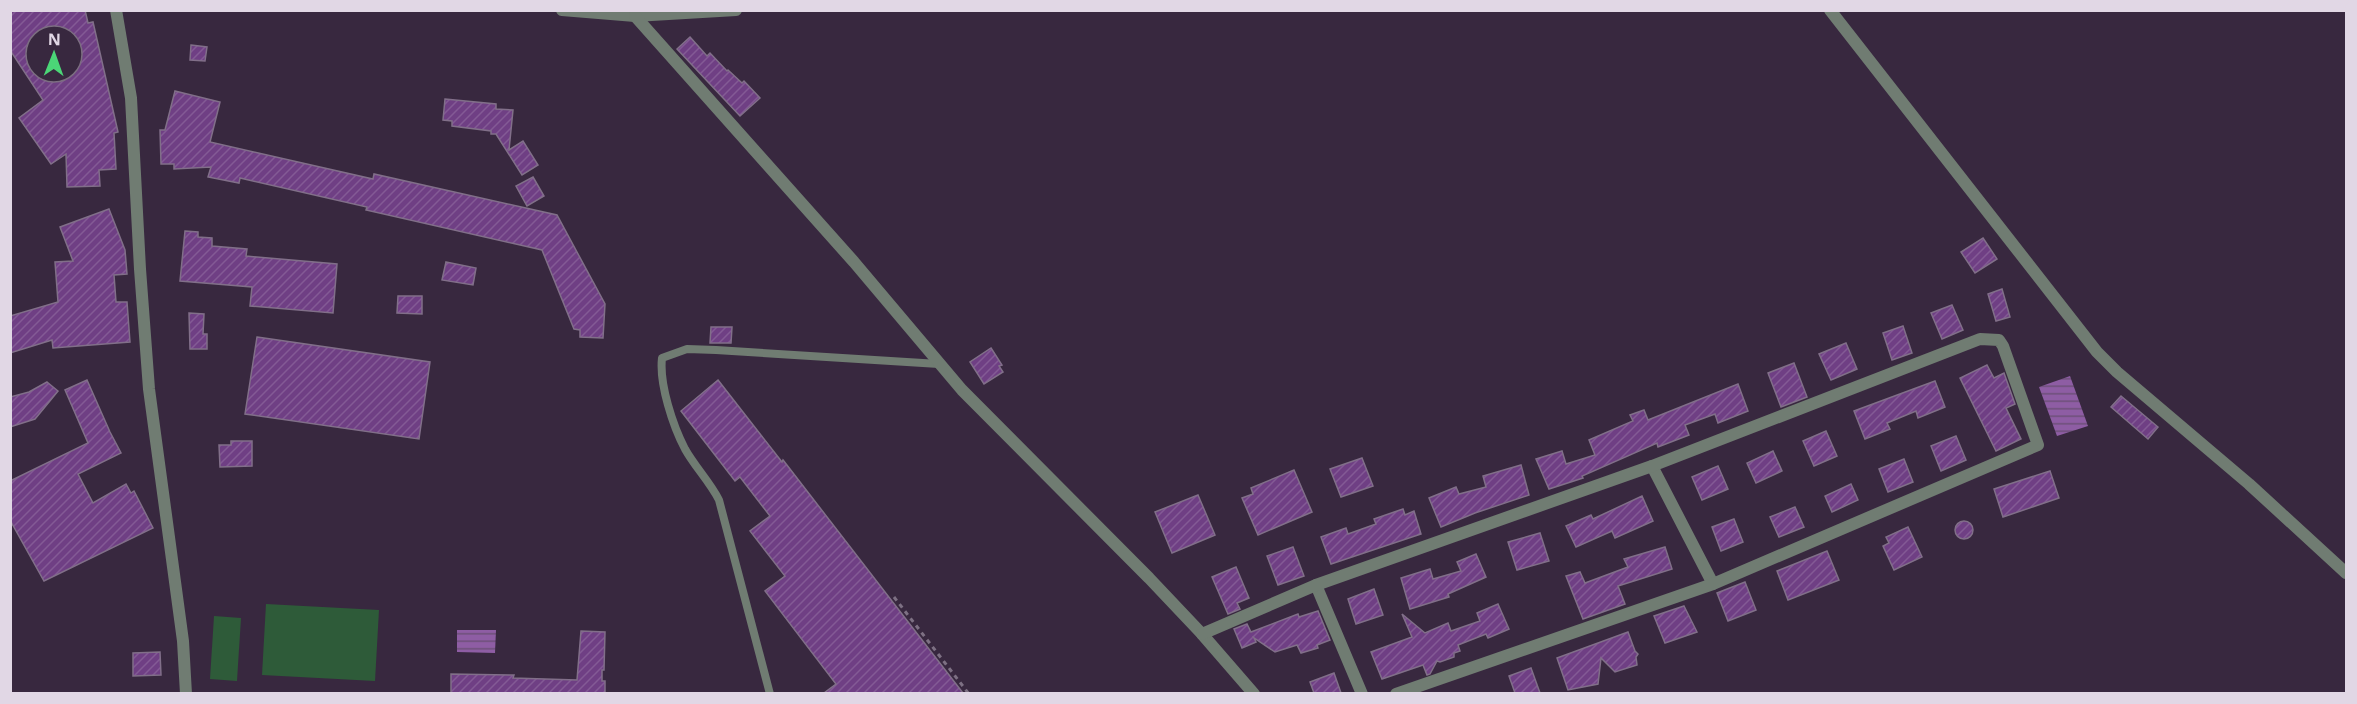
<svg xmlns="http://www.w3.org/2000/svg" width="2357" height="704" viewBox="0 0 2357 704" font-family="'Noto Sans',sans-serif">
<style>
.pitch{fill:#2e5b39}
.water{fill:url(#water-rules)}
.building{fill:url(#building-hatch);stroke:#816f89;stroke-width:1.5;fill-rule:evenodd}
.lines{fill:none;stroke-linecap:round;stroke-linejoin:round}
.path{stroke:#7d7083;stroke-width:3;stroke-dasharray:4.5 4.5;stroke-linecap:butt}
.service{stroke:#707c72;stroke-width:8}
.minor{stroke:#707c72;stroke-width:12}
.tertiary{stroke:#707c72;stroke-width:12}
</style>
<defs>
<pattern id="water-rules" width="6" height="5" patternUnits="userSpaceOnUse" patternTransform="scale(1.5)"><rect width="6" height="5" fill="#8e5da4"/><path d="M0 2.5h6" fill="none" stroke="#6d5079"/></pattern>
<pattern id="building-hatch" width="6" height="6" patternUnits="userSpaceOnUse" patternTransform="scale(1.5)"><rect width="6" height="6" fill="#6f3f84"/><path d="M-1 1l2-2M0 6l6-6M5 7l2-2" fill="none" stroke="#835a95"/></pattern>
</defs>
<rect width="100%" height="100%" fill="#38283f"/>
<g class="pitch">
<path d="M266,604L379,610L375,681L262,675Z"/>
<path d="M214,616L241,618L237,681L210,679Z"/>
</g>
<g class="water">
<path d="M2070,376L2088,426L2057,436L2039,387Z"/>
<path d="M457,630H496L495,653L457,652Z"/>
</g>
<g class="building">
<path d="M10,10H85L88,23L93,22L118,132L114,133L116,169L99,170L100,186L67,187L66,154L51,164L19,118L43,100L10,50ZM36,36H72V72H36Z"/>
<path d="M690,37L707,56L710,53L727,71L728,70L742,83L744,81L760,98L740,116L677,49Z"/>
<path d="M191,45L207,47L205,61L190,60Z"/>
<path d="M175,91L220,102L210,142L373,179L374,174L557,215L605,304L603,338L580,337V330L574,329L542,250L366,210L367,207L240,178L239,183L208,177L211,167L174,169V164H161L160,130H165Z"/>
<path d="M445,99L496,104V109L513,110L509,150L523,141L538,165L522,175L496,134H491V131L452,126V121L443,120Z"/>
<path d="M533,177L544,196L527,206L516,186Z"/>
<path d="M109,209L125,250L127,274L114,275L116,302H127L130,342L53,348L52,340L10,353V316L58,302L55,262L73,261L60,227Z"/>
<path d="M185,231L198,232V237L212,238V246L247,249L246,256L337,264L333,313L250,306L252,287L180,281Z"/>
<path d="M1983,238L1997,259L1975,273L1961,252Z"/>
<path d="M446,262L476,268L473,285L442,280Z"/>
<path d="M2002,289L2010,317L1996,321L1988,294Z"/>
<path d="M398,296H422V314L397,313Z"/>
<path d="M1952,305L1963,330L1942,339L1931,313Z"/>
<path d="M189,313L204,314L203,334H207V349H190Z"/>
<path d="M1903,326L1912,353L1892,360L1883,333Z"/>
<path d="M711,327H732L731,343H710Z"/>
<path d="M257,337L430,362L419,439L245,414Z"/>
<path d="M1846,343L1857,369L1831,380L1819,354Z"/>
<path d="M991,348L1002,365L999,366L1003,372L984,384L970,362Z"/>
<path d="M1794,363L1807,397L1781,407L1768,373Z"/>
<path d="M1987,365L1994,378L2004,373L2015,404L2006,408L2021,439L1996,451L1960,378Z"/>
<path d="M87,380L110,432L121,453L78,474L93,503L126,484L131,493L134,491L153,528L44,581L10,520V481L88,443L65,390Z"/>
<path d="M718,380L782,462L783,460L963,693H824L836,684L765,591L785,576L750,531L770,516L740,477L735,481L681,411Z"/>
<path d="M1935,381L1945,407L1918,418L1916,411L1887,423L1890,429L1865,439L1854,411Z"/>
<path d="M47,382L58,391L35,419L10,427V397L29,392Z"/>
<path d="M1738,384L1748,411L1718,423L1715,414L1685,425L1689,435L1658,447L1657,443L1582,476L1583,478L1549,489L1536,459L1562,451L1566,464L1595,455L1589,440L1633,421L1630,415L1644,410L1648,420Z"/>
<path d="M2121,396L2158,427L2148,439L2111,407Z"/>
<path d="M1826,431L1837,456L1814,466L1803,441Z"/>
<path d="M1956,436L1966,460L1941,471L1931,446Z"/>
<path d="M231,441H252V466L220,467L219,445H231Z"/>
<path d="M1773,451L1782,471L1756,483L1747,463Z"/>
<path d="M1362,458L1373,486L1341,497L1330,469Z"/>
<path d="M1904,459L1913,482L1888,492L1879,469Z"/>
<path d="M1521,465L1529,495L1475,513L1441,527L1429,498L1456,487L1459,494L1486,487L1483,476Z"/>
<path d="M1718,466L1728,489L1702,500L1692,477Z"/>
<path d="M1294,470L1312,512L1258,535L1242,498L1253,494L1251,488Z"/>
<path d="M2050,471L2059,498L2003,517L1994,489Z"/>
<path d="M1851,484L1858,500L1832,512L1825,496Z"/>
<path d="M1198,495L1215,535L1172,553L1155,512Z"/>
<path d="M1642,496L1653,521L1615,538L1612,531L1576,547L1566,526L1591,515L1593,519Z"/>
<path d="M1795,507L1804,527L1779,537L1770,517Z"/>
<path d="M1403,509L1405,515L1414,511L1421,534L1331,564L1321,537L1346,528L1348,534L1376,524L1374,519Z"/>
<path d="M1734,519L1743,542L1721,551L1712,527Z"/>
<circle cx="1964" cy="530" r="9"/>
<path d="M1908,527L1922,557L1894,570L1883,546L1889,543L1886,537Z"/>
<path d="M1540,533L1549,561L1517,570L1508,542Z"/>
<path d="M1293,547L1304,576L1278,585L1267,556Z"/>
<path d="M1665,547L1672,569L1618,586L1625,604L1583,619L1566,576L1580,572L1585,583L1628,567L1624,559Z"/>
<path d="M1827,551L1839,580L1788,600L1777,571Z"/>
<path d="M1476,554L1486,577L1448,594L1449,597L1410,609L1401,578L1430,569L1433,579L1461,571L1457,562Z"/>
<path d="M1236,567L1249,598L1237,603L1240,609L1228,614L1212,577Z"/>
<path d="M1745,582L1756,610L1728,621L1717,593Z"/>
<path d="M1374,589L1383,615L1356,624L1348,599Z"/>
<path d="M1498,604L1509,629L1488,638L1486,634L1458,645L1460,651L1454,653V657L1440,662L1437,661L1430,674L1427,675L1423,665L1382,679L1371,652L1412,637L1402,614L1425,633L1448,623L1451,631L1480,621L1477,613Z"/>
<path d="M1684,606L1697,632L1665,643L1654,616Z"/>
<path d="M1318,611L1330,640L1317,645L1318,648L1301,653L1297,645L1275,652L1254,638L1256,642L1242,648L1234,629L1247,624L1251,632L1298,614L1299,617Z"/>
<path d="M581,631L605,632L604,670H602V681H605V693H451V674L514,675L513,678L577,680Z"/>
<path d="M1628,632L1635,651L1638,654L1636,657L1637,665L1615,672L1601,658L1598,684L1568,690L1557,658Z"/>
<path d="M160,652L161,675L133,676V653Z"/>
<path d="M1531,668L1540,693H1515L1509,676Z"/>
<path d="M1334,673L1341,693H1314L1310,682Z"/>
</g>
<g class="lines">
<path class="path" d="M894,597L969,694"/>
<path class="service" d="M770,694L719,500C710,482 695,467 685,449C673,426 659,384 662,358L687,349L716,350L939,364"/>
<g class="minor">
<path d="M562,10L635,16L736,10"/>
<path d="M1830,10L2097,352L2117,372L2249,484L2346,573"/>
<path d="M635,16L854,262L962,390L1149,578L1202,634L1254,694"/>
<path d="M1652,466L1713,584"/>
<path d="M1316,585L1362,694"/>
<path d="M1202,634L1316,585L1652,466L1980,339L1999,340L2003,346L2038,445L1713,584L1396,694"/>
</g>
<path class="tertiary" d="M116,10L131,98L140,269L149,389L183,641L186,694"/>
</g>
<rect width="2357" height="704" fill="none" stroke="#e1d7e5" stroke-width="24"/>
<g transform="translate(54 54) rotate(1)"><circle r="28" fill="#38283f" stroke="#7c6e81" stroke-width="1.5"/>
<path d="M0-4.5L10 22L0 15L-10 22Z" fill="#4bd677"/>
<text y="-9" font-size="16" font-weight="bold" text-anchor="middle" fill="#e1d7e5">N</text>
</g>
</svg>
